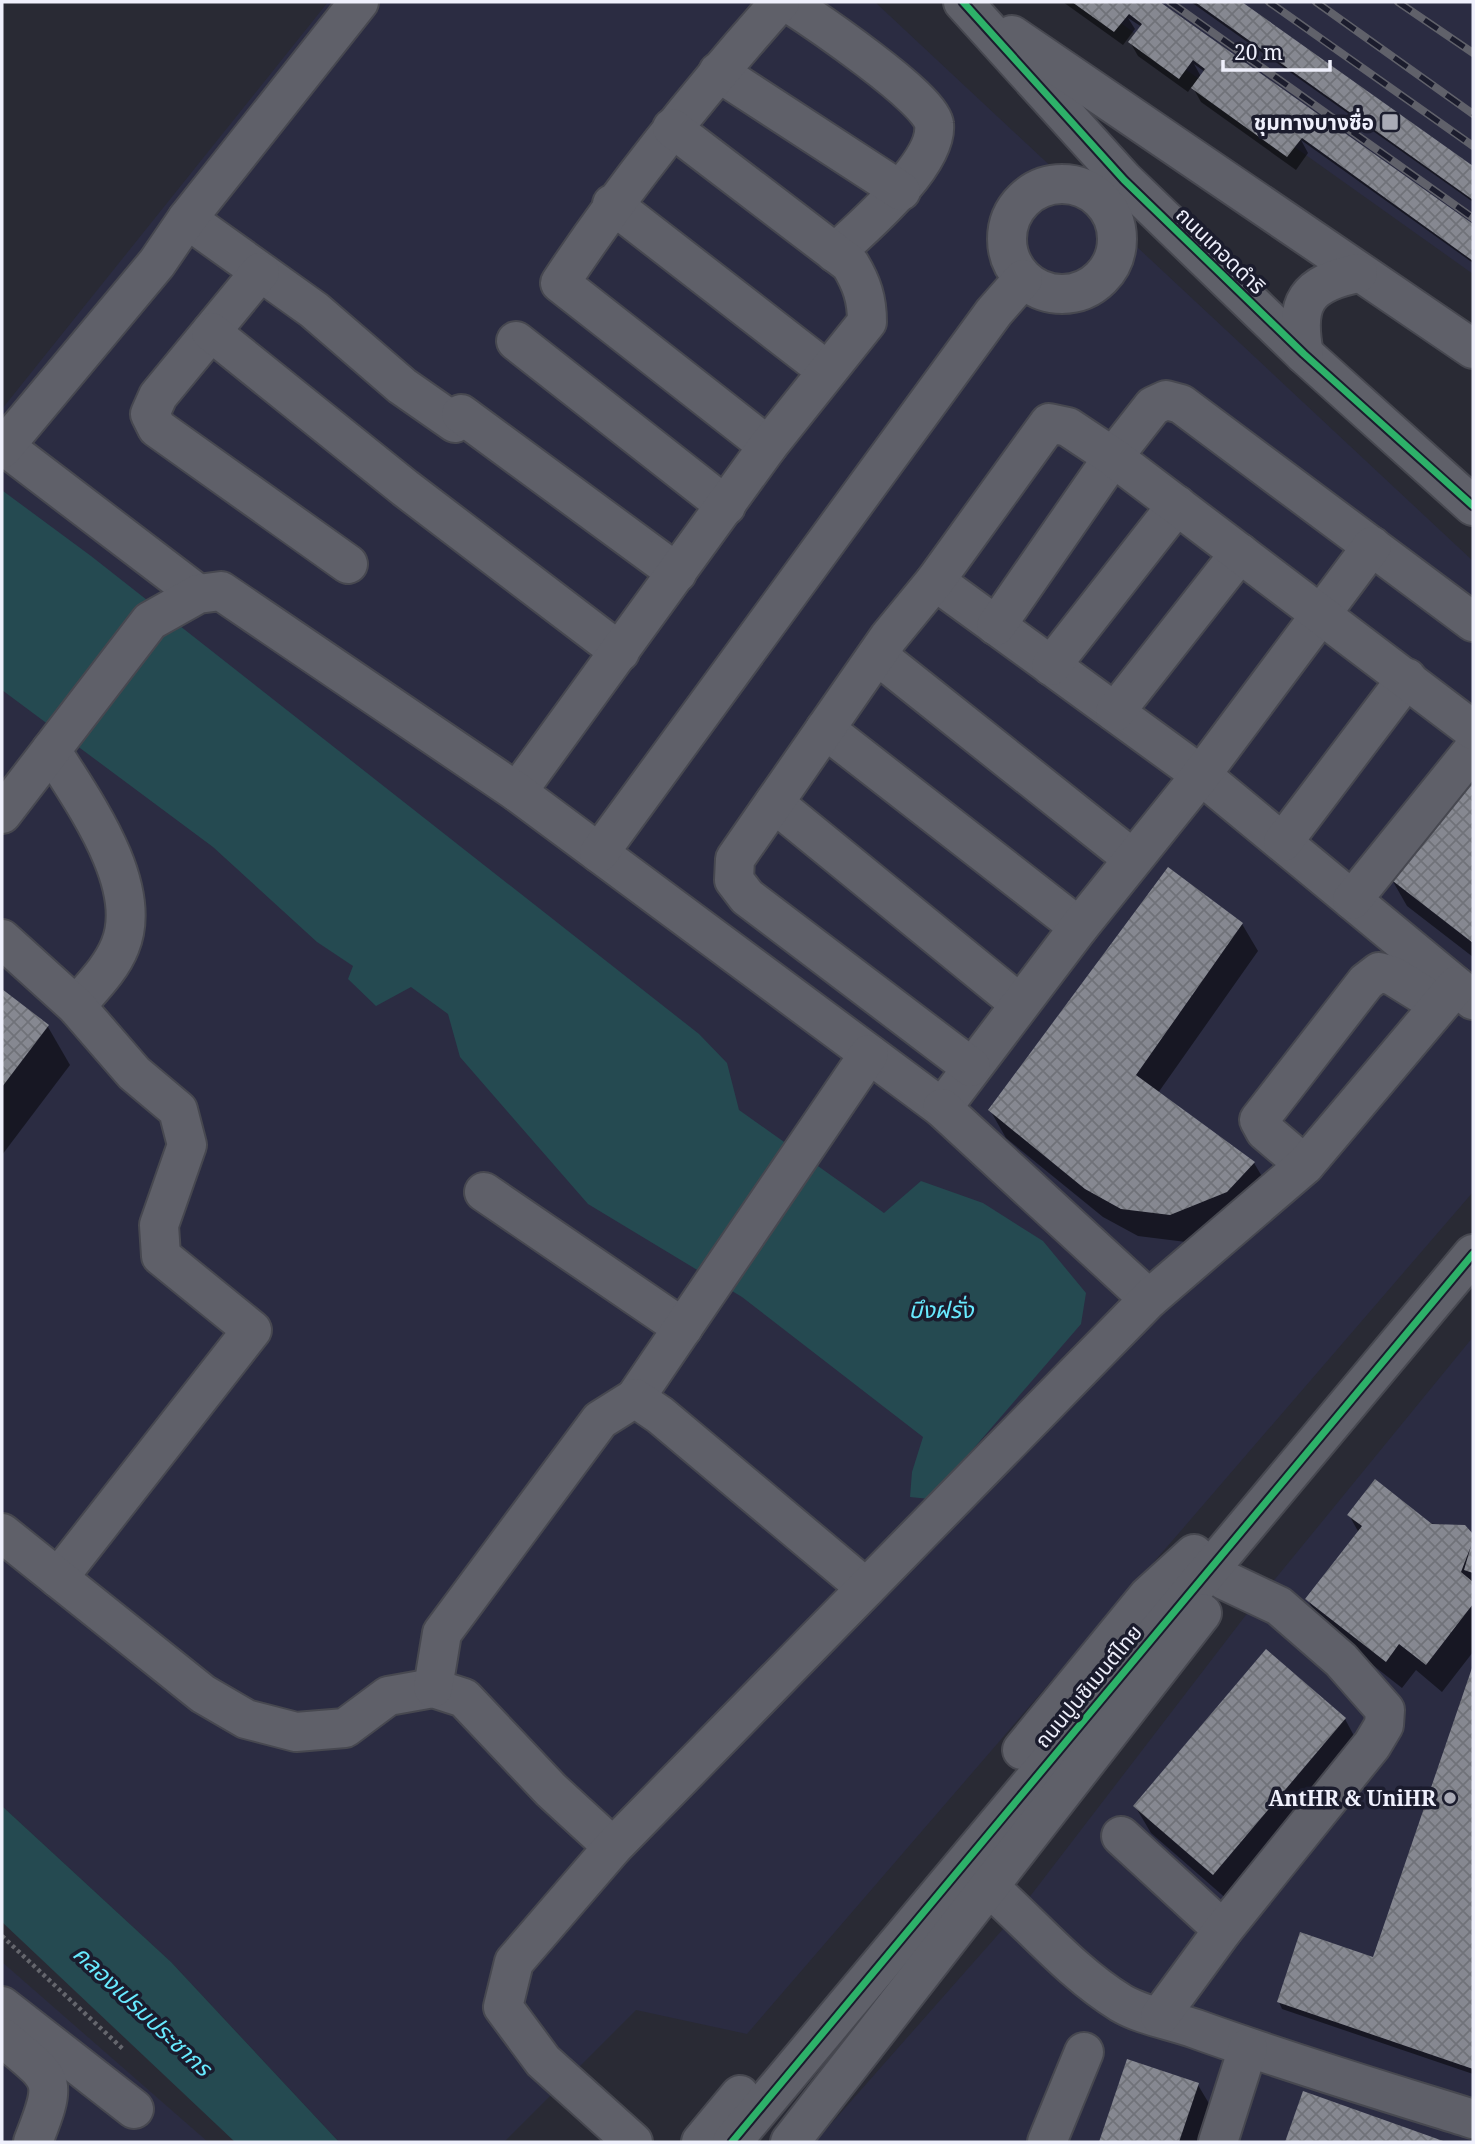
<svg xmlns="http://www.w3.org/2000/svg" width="1475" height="2144" viewBox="0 0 1475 2144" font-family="'Noto Serif','Noto Sans Thai',serif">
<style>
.built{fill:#2b2c42}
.water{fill:#254a51}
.shadow{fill:#0007;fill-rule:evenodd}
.building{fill:url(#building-cross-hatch)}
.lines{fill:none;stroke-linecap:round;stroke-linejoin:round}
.minor-casing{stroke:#474850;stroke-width:42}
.path{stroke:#65666d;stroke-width:4.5;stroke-dasharray:3.5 3.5;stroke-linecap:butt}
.minor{stroke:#5f6069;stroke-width:38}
.rail-casing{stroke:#60616a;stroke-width:8}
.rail{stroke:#1b1c2d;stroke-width:5;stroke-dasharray:16;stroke-linecap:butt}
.cycleway-casing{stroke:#1b1c2d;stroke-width:11}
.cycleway{stroke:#2db169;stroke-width:7}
.poi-dot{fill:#aaabb6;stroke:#1b1c2d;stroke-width:2.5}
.labels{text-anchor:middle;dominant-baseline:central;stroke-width:7;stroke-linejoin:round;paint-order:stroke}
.poi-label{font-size:21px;font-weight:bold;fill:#eff0fc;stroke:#1b1c2d;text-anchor:end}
.street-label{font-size:21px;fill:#eff0fc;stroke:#1b1c2d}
.water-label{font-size:23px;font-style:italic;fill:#68eaff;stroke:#1b1c2d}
</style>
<defs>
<pattern id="building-cross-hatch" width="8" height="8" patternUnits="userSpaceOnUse" patternTransform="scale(1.75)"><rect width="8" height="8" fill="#868891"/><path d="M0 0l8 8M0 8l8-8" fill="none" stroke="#707279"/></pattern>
</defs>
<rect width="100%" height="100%" fill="#292a34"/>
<g class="built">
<path d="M328,2H875L1473,561V1192L747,2034L636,2010L504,2142H339L171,1962L2,1806V409Z"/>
<path d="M1091,2H1473V274Z"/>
<path d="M1473,1337V2142H815L1018,1912L1249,1611Z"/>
<path d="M2,1962L208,2142H2Z"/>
</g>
<g class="water">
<path d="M3,491L91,556L699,1034L727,1063L739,1110L884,1213L921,1181L983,1203L1043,1241L1086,1293L1081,1324L930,1499L910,1497L912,1472L923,1437L742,1297L588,1204L460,1057L448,1014L411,987L376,1006L348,979L353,966L317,942L213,847L2,690Z"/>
<path d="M2,1806L171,1962L339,2142H235L2,1922Z"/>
</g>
<g class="shadow">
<path d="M1063,2H1157L1473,227V263L1301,140L1308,153L1296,170L1201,102L1192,86L1188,92L1138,56L1130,42L1142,27L1128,18L1135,29L1123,45ZM1194,64L1205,72L1201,77L1199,73Z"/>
<path d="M1191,2H1239L1473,168V202Z"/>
<path d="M1473,769V957L1407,906L1391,878Z"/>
<path d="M1242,924L1258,951L1158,1093L1254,1163L1270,1190L1186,1242L1138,1236L1103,1217L1006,1138L990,1110Z"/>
<path d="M2,991L48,1027L70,1065L2,1155Z"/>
<path d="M1349,1515L1464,1527L1473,1536V1652L1442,1692L1416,1670L1402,1688L1323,1626L1307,1599L1359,1533Z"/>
<path d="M1473,1669V2074L1282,2009L1279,2002L1374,1959Z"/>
<path d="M1345,1719L1360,1747L1229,1901L1151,1833L1135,1806Z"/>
<path d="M1128,2061L1198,2085L1214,2112L1204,2142H1101Z"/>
<path d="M1304,2094L1441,2142H1287Z"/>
</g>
<g class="building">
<path d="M1072,2H1160L1473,224V261L1302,138L1287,157L1191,88L1205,69L1193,60L1179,79L1128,42L1142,24L1129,14L1114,32Z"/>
<path d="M1195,2H1242L1473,166V200Z"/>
<path d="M1473,767V943L1389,878Z"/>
<path d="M1168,867L1243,923L1136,1075L1255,1162L1227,1192L1170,1215L1121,1209L1085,1189L988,1110Z"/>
<path d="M2,989L49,1025L2,1087Z"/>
<path d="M1375,1479L1432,1524L1465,1525L1473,1534V1573L1464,1570L1471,1546L1461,1572L1473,1582V1604L1426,1665L1399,1644L1386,1662L1305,1599L1362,1526L1347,1515Z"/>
<path d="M1266,1649L1346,1718L1213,1875L1133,1806Z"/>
<path d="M1473,1665V2069L1277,2002L1300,1932L1373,1957Z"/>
<path d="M1127,2059L1199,2083L1179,2142H1099Z"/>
<path d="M1303,2091L1446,2142H1285Z"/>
</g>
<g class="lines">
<g class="minor-casing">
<g id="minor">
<path d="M787,2C812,18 932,99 934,124C939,163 862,228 835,253"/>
<path d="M963,2L1124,180L1304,354L1473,506"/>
<path d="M1012,35L1473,349"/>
<path d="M718,72L901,191"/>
<circle cx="1062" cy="239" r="55"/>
<path d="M612,204L826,370"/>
<path d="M187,219L314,310L402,386L455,423"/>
<path d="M260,272L158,396L150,414L157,428L348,564"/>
<path d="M211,332L405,488L620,652"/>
<path d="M516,341L726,506"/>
<path d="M1304,354C1294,302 1306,284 1358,273"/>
<path d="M461,414L677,573"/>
<path d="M4,446L198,594"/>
<path d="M768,446L560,283C626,183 700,92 780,2"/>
<path d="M2,449L157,263L187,219L359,2"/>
<path d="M935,581L1201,775L1473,1000"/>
<path d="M996,626L1113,457L1153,406L1166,400L1181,404L1473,622"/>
<path d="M877,655L1133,859"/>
<path d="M1051,666L1177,505"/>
<path d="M1115,712L1240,553"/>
<path d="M825,729L1079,927"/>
<path d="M51,750C82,800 145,885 120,946C111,969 91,988 76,1006"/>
<path d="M517,792L768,446L867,322C867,299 862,284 850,264L672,128"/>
<path d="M774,803L1020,1004"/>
<path d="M2,814L150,621L198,594L221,591L517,792L942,1108L1079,927L1201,775L1372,546"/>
<path d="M1283,842L1407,678"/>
<path d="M599,853L994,312L1023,279"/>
<path d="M1352,900L1473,750"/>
<path d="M2,939L76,1006L134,1073L178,1110L187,1145L159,1225L161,1256L252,1330L58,1578"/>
<path d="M971,1067L747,897L734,880L735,859L889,637L935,581L1049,423L1068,427L1113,457L1473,730"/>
<path d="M942,1108L1149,1299"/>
<path d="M1305,1165L1265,1131L1259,1120L1366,982L1379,972L1393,976L1438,1004"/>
<path d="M484,1192L683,1328"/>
<path d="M635,1398L869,1054"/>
<path d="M2,1533L203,1694L246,1719L296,1732L345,1728L388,1696L433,1688L464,1698L551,1790L613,1847"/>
<path d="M433,1688L442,1633L600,1420L635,1398L660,1415L866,1588"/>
<path d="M1022,1750L1148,1596L1194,1554"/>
<path d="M1121,1836L1223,1930"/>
<path d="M989,1887C1032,1925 1072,1973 1121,2003C1143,2016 1171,2020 1196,2029C1287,2062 1380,2090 1473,2119"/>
<path d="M2,2006L134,2109"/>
<path d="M1160,2016L1223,1930L1372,1745L1384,1725L1385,1710L1341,1660L1279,1606L1224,1580"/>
<path d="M2,2037C54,2081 59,2076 33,2142"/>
<path d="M633,2142L543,2061L503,2007L514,1962L613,1847L1149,1299L1305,1165L1456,986"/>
<path d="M701,2142L740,2095"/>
<path d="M732,2142L1473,1254"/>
<path d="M790,2142L1202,1613"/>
<path d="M1047,2142L1084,2052"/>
<path d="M1218,2142L1248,2048"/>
</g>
</g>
<path class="path" d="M2,1936L124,2050"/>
<use href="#minor" class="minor"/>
<g class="rail-casing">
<g id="rail">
<path d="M1170,2L1473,218"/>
<path d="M1269,2L1473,146"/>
<path d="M1316,2L1473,114"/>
<path d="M1398,2L1473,53"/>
</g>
</g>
<use href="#rail" class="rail"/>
<g class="cycleway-casing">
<g id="cycleway">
<path d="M963,2L1124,180L1304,354L1473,506"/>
<path d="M732,2142L1473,1254"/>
</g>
</g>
<use href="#cycleway" class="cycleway"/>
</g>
<g class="poi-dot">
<rect x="1381" y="113" width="18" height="18" rx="3.5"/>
<circle cx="1450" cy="1798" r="7"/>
</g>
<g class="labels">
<g class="poi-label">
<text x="1374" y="122">ชุมทางบางซื่อ</text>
<text x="1436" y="1798">AntHR &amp; UniHR</text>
</g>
<g class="street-label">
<text transform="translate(1221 250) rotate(44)">ถนนเทอดดำริ</text>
<text transform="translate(1088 1686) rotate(-50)">ถนนปูนซิเมนต์ไทย</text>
</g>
<g class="water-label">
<text x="941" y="1309">บึงฝรั่ง</text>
<text transform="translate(143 2010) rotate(43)">คลองเปรมประชากร</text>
</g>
</g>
<rect width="1475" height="2144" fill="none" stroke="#eff0fc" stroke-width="7"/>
<path d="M1223 60v10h107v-10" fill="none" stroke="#eff0fc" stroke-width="3.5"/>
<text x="1234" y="60" font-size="21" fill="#eff0fc" stroke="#1b1c2d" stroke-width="5" paint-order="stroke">20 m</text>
</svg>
